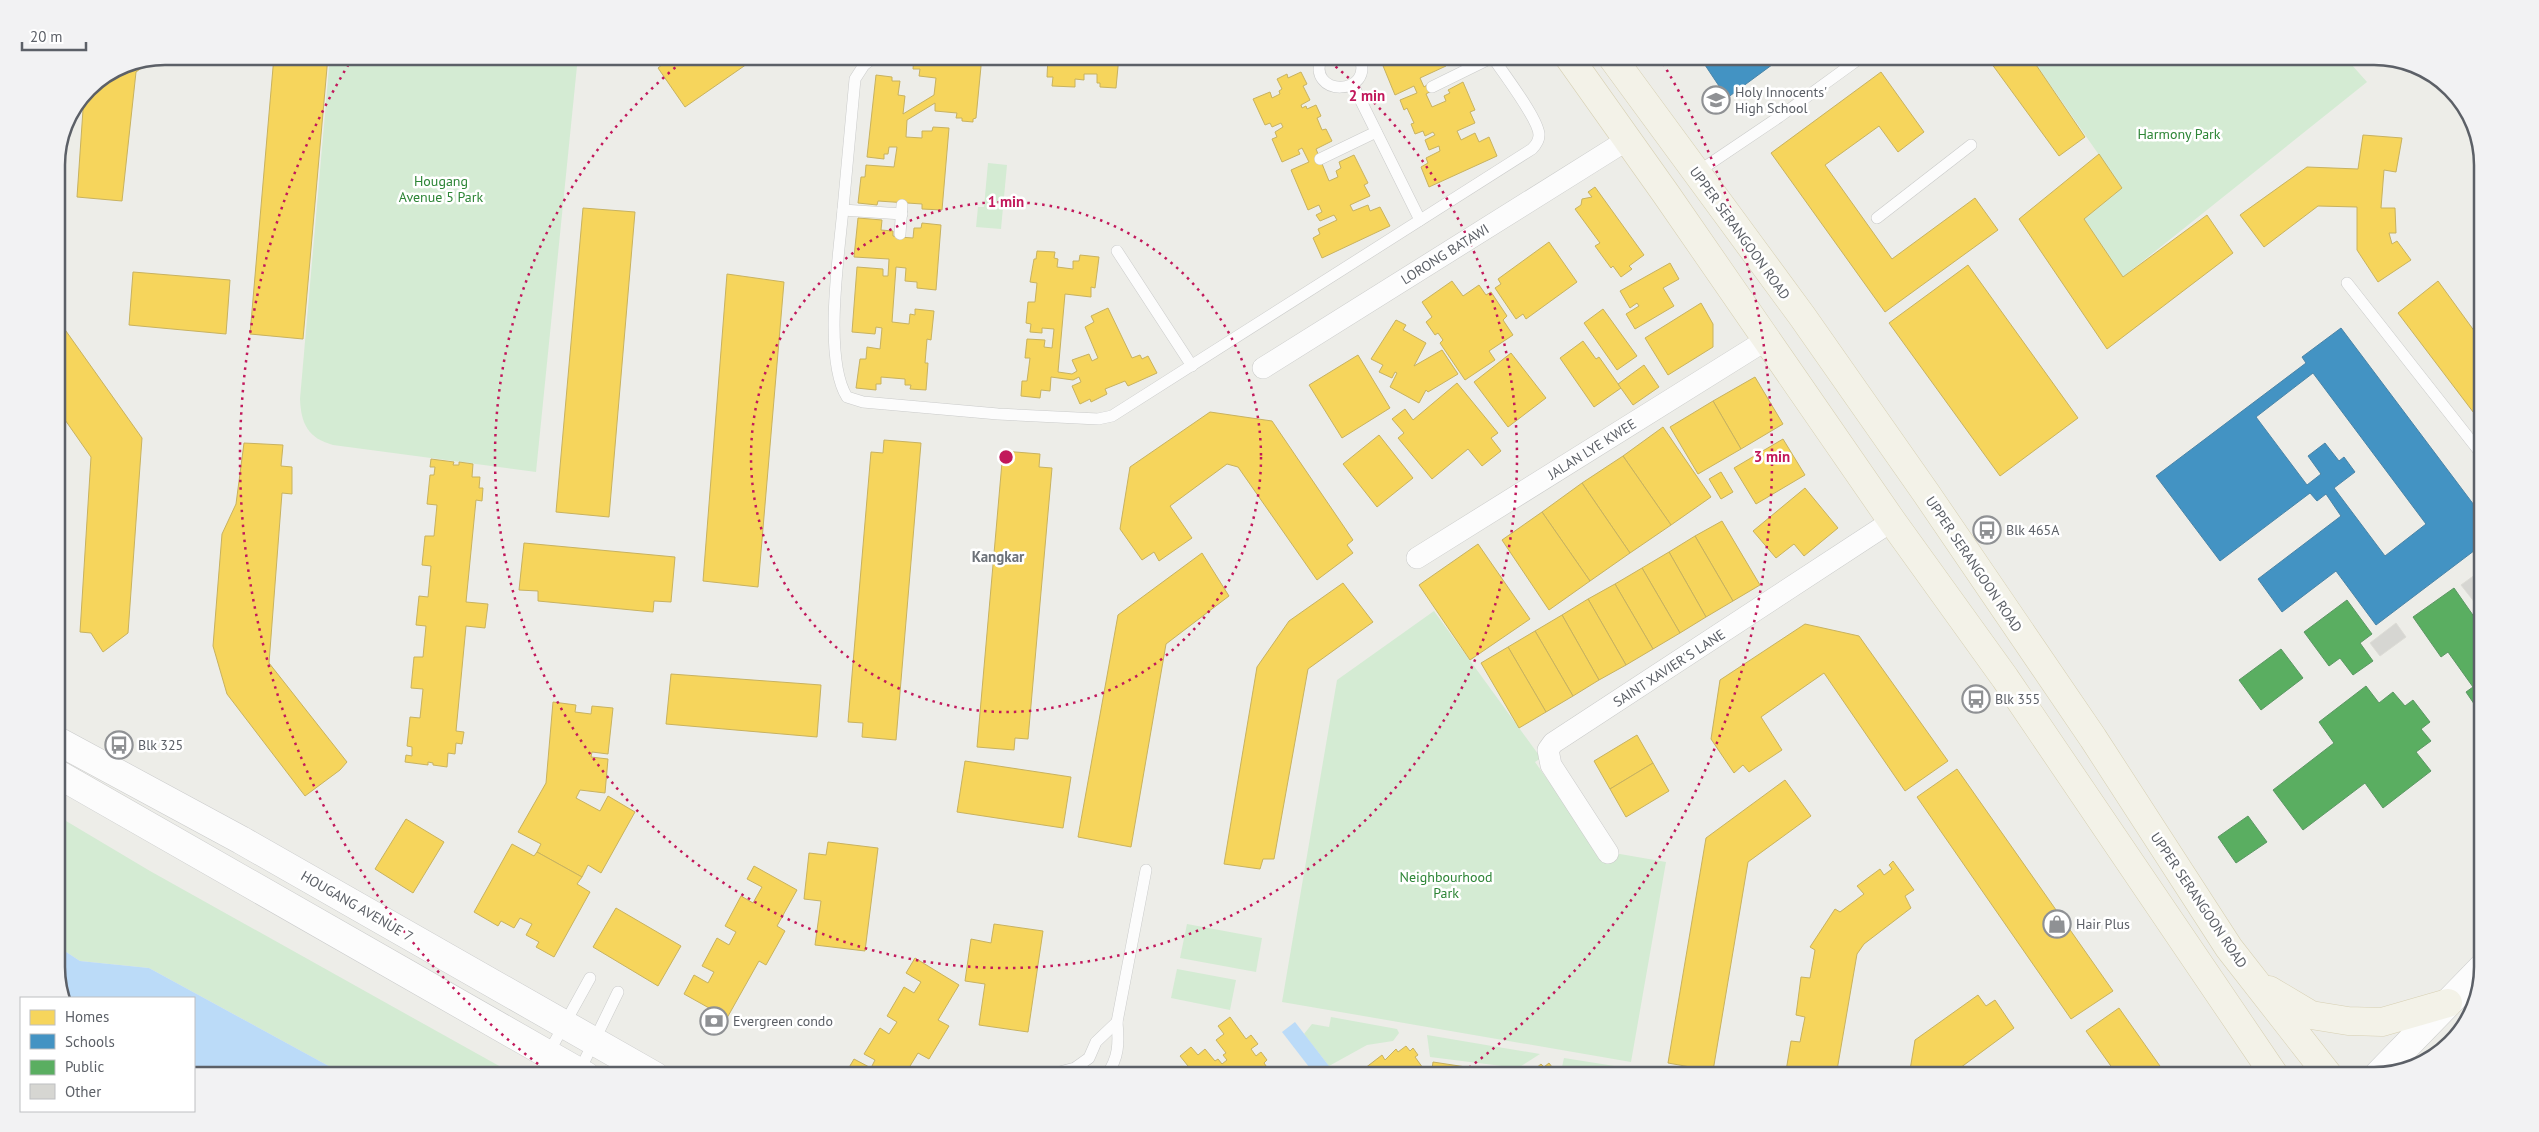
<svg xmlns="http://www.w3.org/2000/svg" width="2539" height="1132" viewBox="0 0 2539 1132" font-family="'PT Sans',sans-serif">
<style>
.green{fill:#d4ebd3}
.water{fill:#bbdbf8}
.homes{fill:#f6d55c;stroke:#c8b25f}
.schools{fill:#4393c3;stroke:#4a84a7;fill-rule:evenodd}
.public{fill:#5aae61;stroke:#5b9763}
.building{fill:#d6d6d2;stroke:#dddcd6}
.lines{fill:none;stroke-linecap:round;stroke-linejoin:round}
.service-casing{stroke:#cacbca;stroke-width:12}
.minor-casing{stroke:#cacbca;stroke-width:22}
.secondary-casing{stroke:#c9caca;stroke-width:29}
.primary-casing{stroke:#d7d0b3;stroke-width:29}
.service{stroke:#fcfcfc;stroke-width:11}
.minor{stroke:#fcfcfc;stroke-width:21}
.secondary{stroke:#fcfcfc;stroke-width:28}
.primary{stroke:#f3f2e8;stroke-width:28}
.ring{fill:none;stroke:#c2185b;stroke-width:2.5;stroke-dasharray:2.5 5}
.labels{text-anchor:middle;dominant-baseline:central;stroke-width:5;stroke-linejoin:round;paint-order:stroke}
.poi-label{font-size:14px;fill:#5c6067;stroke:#fff;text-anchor:start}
.park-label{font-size:14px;fill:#2d8536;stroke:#fff}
.street-label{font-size:14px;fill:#5c6067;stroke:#fff}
.neighbourhood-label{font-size:15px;font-weight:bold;fill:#6d7279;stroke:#fff}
.rim{fill:none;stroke:#5c6067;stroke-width:2.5}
.centre{fill:#c2185b;stroke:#fff;stroke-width:2.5}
.ring-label{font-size:15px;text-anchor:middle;font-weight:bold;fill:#c2185b;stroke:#fff;stroke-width:5;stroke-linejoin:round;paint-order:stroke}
</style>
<rect width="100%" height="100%" fill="#edede8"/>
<g class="green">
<path d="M330,56H578L536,472L333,445C308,438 301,424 300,399Z"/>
<path d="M2030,56H2344L2367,82L2123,277L2084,219L2122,188Z"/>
<path d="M988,163L1007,165L1001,229L976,227L978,207H984Z"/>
<path d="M1434,611L1541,758L1535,762L1597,850L1666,862L1631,1062L1282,1002L1337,680Z"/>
<path d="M56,815L150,871L517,1076H347L149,968L80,961L57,946Z"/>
<path d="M1187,924L1262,938L1256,972L1180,958Z"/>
<path d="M1177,969L1236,980L1230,1010L1171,998Z"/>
<path d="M1331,1017L1397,1029L1399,1033L1393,1041L1367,1045L1329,1066L1304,1034L1312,1024L1329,1027Z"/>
<path d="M1427,1035L1540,1054L1518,1068L1430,1057Z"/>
<path d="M1564,1058L1621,1067L1620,1076H1574L1562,1067Z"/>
</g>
<g class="water">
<path d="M57,946L80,961L149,968L347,1076H194V998H66L57,974Z"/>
<path d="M1295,1022L1329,1066L1316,1076L1282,1032Z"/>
</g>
<g class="homes">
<path d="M274,56H328L303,339L250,334Z"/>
<path d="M673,56H751L747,64L685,107L658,68Z"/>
<path d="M914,56H982L976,118L973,119V122L962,121V118H956L957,113L935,111V103L907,120L906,137L922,138V131H932L933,127L949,128L942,210L922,209V204L878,201L877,205L858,203L861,177H865L866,165L894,167L897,147H889L888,154H884V159L867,157L876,75L892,77V81H900L898,95L905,96L903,114L934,95L936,78L919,76L920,69H913Z"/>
<path d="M1048,56H1119L1116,88L1100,87V83H1097V74H1084V80L1075,79V87L1052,86L1053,77H1047Z"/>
<path d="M1379,56H1442L1446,66L1420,78L1424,87L1430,83L1433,90L1426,94L1432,107L1446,101L1444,96L1450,93L1448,90L1463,82L1475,110L1470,112L1475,123L1457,131L1461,140L1475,133L1479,142L1489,137L1497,156L1429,187L1421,167L1428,163L1426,158L1440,151L1439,146L1429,150L1425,140L1435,135L1433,132L1425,136L1423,131L1415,134L1411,124L1414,123L1407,108L1404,110L1400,100L1417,93L1414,86L1395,95Z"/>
<path d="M1986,56H2030L2085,137L2059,156Z"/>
<path d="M154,59L136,72L122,201L77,197L84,95L88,88L124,64Z"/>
<path d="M1301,72L1307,84L1303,86L1310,100L1301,105L1302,108L1306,106L1307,109L1316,105L1321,116L1317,118L1322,130L1326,129L1332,141L1316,149L1329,181L1338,177L1336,171L1341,168L1339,162L1354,155L1368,183L1364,185L1370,196L1350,205L1353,211L1368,205L1370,211L1380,207L1390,226L1322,258L1313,238L1320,234L1318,229L1337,220L1334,215L1320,221L1316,215L1322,212L1319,205L1308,210L1291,170L1309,162L1302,148L1298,150L1300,154L1282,162L1272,139L1277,137L1275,132L1283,127L1281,123L1272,127L1270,123L1265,125L1253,99L1270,92L1272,98L1280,94L1279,91L1282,89L1277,79L1287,74L1288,78Z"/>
<path d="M1881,72L1924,132L1898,152L1879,126L1825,165L1892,259L1975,198L1998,230L1885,312L1771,153Z"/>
<path d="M2363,135L2402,138L2396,172L2384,170L2381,208H2395L2396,233H2389L2392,244L2397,241L2411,260L2378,282L2357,250V207L2318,206L2264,247L2240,215L2307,167L2358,169Z"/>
<path d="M2099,154L2122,188L2084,219L2123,277L2207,215L2233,253L2107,349L2019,219Z"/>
<path d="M1595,187L1644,255L1629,266L1632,269L1621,277L1613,266L1611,268L1595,246L1600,243L1575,209L1581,205L1582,199L1592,197L1588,192Z"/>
<path d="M583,208L635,212L609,517L556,512Z"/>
<path d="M858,218L882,220L881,230L893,231V236L899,237L913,238L914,228H921L922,223L941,225L936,290L917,288V282L905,281L906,268L896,267L892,322L909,324L910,314L915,315V309L934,311L931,340L927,339L925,363H928L926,390L910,389L911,385H905V379L881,377V384H876V390L856,388L860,359H866L867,347L880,349L882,328L876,327L875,334L852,332L857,267L883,269V276H888L889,259L854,257Z"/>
<path d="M1549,242L1577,282L1526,319L1523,314L1516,319L1495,288L1501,284L1498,279Z"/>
<path d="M1037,251L1055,252L1054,258L1058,259L1057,267L1073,269V261H1079L1080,255L1099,257L1095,288L1091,287V297L1065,294L1058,372L1072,374L1077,371L1072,360L1089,354L1092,361L1098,358L1085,327L1094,322L1091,316L1108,308L1132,358L1140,355L1142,359L1148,356L1157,373L1128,386L1125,381L1105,389L1107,394L1091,402L1090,399L1080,404L1072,386L1081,382L1079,377L1073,380L1051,377L1050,391L1041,390L1040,398L1021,396L1022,381H1027L1030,358H1025L1027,339L1045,340L1044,347L1052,348L1054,329L1042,328V333L1030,332L1031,324L1026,323L1028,302H1035L1037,283L1030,282L1034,259H1036Z"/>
<path d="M1670,263L1679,279L1663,288L1674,306L1635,329L1626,314L1639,306L1637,303L1630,308L1620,291Z"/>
<path d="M1968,265L2078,418L2000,476L1889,323Z"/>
<path d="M133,272L230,280L226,334L129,325Z"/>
<path d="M727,274L784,282L758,587L703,581Z"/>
<path d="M1452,281L1463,296L1479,285L1486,295L1491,292L1507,316L1503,320L1513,335L1489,351L1495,360L1465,380L1440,343L1443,340L1438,333L1435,335L1426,322L1432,317L1422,302Z"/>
<path d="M2438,281L2483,343V425L2398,313Z"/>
<path d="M1701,303L1713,324V347L1668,375L1645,338Z"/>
<path d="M1603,309L1637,356L1617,370L1584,323Z"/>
<path d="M56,317L142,438L128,633L103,652L91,633L80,632L91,457L56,407Z"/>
<path d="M1396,320L1406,325L1403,330L1426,343L1414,366L1442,350L1458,374L1428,392L1426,390L1419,403L1390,387L1397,373L1395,372L1392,378L1379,372L1383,365L1371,359Z"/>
<path d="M1583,341L1596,359L1599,357L1621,388L1594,407L1560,358Z"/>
<path d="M1511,353L1546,398L1508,427L1474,382Z"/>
<path d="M1358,355L1390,408L1342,438L1309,385Z"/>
<path d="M1644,365L1659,387L1633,405L1618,384Z"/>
<path d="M1755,377L1783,424L1741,449L1713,401Z"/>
<path d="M1457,383L1498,433L1491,438L1501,451L1482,466L1468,449L1432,479L1398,438L1404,433L1392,419L1405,409L1413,420Z"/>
<path d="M1713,401L1741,449L1698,474L1670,427Z"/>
<path d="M1210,412L1272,421L1353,540L1347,545L1353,553L1317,580L1238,467L1227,464L1170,506L1192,538L1159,561L1154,552L1142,560L1120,529L1130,467Z"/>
<path d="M1663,427L1711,497L1671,525L1623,456Z"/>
<path d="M1379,435L1413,478L1377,507L1343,464Z"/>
<path d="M1783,439L1805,475L1756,504L1734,468Z"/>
<path d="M884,440L921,443L896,740L862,737L863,723L848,722L871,452L883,453Z"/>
<path d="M244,443L283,445L281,466L292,467V494L282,493L269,663L347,762L340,770L305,796L227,694L213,646L222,534L236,504Z"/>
<path d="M1003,451L1040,454L1039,467L1052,468L1028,739L1015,738L1014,750L977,747Z"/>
<path d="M1623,456L1671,525L1630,553L1582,483Z"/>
<path d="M431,459L454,462L453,465H459V462L473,464L472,477H480L479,488H483L482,501L476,500L466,602L488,604L485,628L466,626L456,731L464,732L462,744L456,743L455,754L448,753L447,767L433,765V763L428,762V765L405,762L406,755L412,756V747L407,746L410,717L420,718L423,689L411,688L414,657H423L426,626L416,625L419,596L428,597L431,566L422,565L425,536H434L437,505L427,504L430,475H434L435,467H430Z"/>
<path d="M1721,472L1733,492L1721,499L1709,479Z"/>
<path d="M1582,483L1630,553L1590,581L1542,512Z"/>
<path d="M1805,488L1838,528L1804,556L1794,544L1776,558L1753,531Z"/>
<path d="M1542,512L1590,581L1549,610L1502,540Z"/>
<path d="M1722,521L1760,585L1733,601L1695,536Z"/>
<path d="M1695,536L1733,601L1706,617L1669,552Z"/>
<path d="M524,543L675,557L671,602L654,601L653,612L538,601V591L519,590Z"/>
<path d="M1478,544L1530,619L1470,660L1419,585Z"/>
<path d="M1669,552L1706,617L1680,633L1642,568Z"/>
<path d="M1202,553L1229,596L1166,644L1131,847L1078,837L1118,615Z"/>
<path d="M1642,568L1680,633L1653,649L1615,584Z"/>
<path d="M1343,583L1373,622L1308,669L1274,859H1263L1260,869L1224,864L1257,667L1289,621Z"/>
<path d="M1615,584L1653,649L1626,665L1588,599Z"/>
<path d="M1588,599L1626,665L1599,680L1562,615Z"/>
<path d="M1562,615L1599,680L1573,696L1535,631Z"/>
<path d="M1805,624L1859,636L1948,761L1905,791L1824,673L1761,717L1782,750L1749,772L1743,765L1734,773L1711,739L1720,680Z"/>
<path d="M1535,631L1573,696L1546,712L1508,647Z"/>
<path d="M1508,647L1546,712L1519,728L1481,663Z"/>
<path d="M671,674L821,685L817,737L666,724Z"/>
<path d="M553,702L576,705L575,712L591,714L592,706L613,708L608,754L592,752L591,757L608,759L605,793L580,790L576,798L600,811L608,796L635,812L601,873L588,865L582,877L537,852L541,844L518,832L546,783Z"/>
<path d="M1637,735L1653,763L1610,789L1594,761Z"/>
<path d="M965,761L1071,777L1063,828L957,812Z"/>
<path d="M1653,763L1669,791L1626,817L1610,789Z"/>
<path d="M1957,769L2113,991L2071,1019L1917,797Z"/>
<path d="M1785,780L1811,816L1748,862L1713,1071L1668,1063L1706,838Z"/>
<path d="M406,819L444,842L413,893L375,869Z"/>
<path d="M828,842L878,848L865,951L815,945L821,901L804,899L809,853L826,855Z"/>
<path d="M512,844L534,856L537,852L582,877L577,884L590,892L554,957L536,947L539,942L526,935L532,924L520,918L514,928L501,921L498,926L474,912Z"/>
<path d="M1893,861L1914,890L1905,896L1911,908L1864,944L1857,954L1836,1076H1791L1792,1073L1786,1071L1791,1041L1800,1042L1805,1017L1796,1015L1801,977L1810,978L1815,950L1810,947L1835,909L1840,912L1864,894L1857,886L1880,869L1884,875L1892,869L1889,865Z"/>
<path d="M754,866L797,890L777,926L785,931L766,965L759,961L727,1018L684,994L694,975L708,983L714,972L702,966L717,938L729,945L736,932L725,926L741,896L753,903L762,887L747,879Z"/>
<path d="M616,908L681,946L658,986L593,947Z"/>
<path d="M994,924L1043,931L1028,1032L979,1025L985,984L965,981L971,939L991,943Z"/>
<path d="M915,958L959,985L938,1020L949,1026L929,1059L918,1053L904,1076H844L854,1059L871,1068L875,1060L864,1054L880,1028L889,1034L897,1022L887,1016L904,987L914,993L921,982L906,973Z"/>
<path d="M1978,995L1986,1006L1995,1000L2014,1028L1960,1068L1959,1076H1909L1915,1040Z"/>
<path d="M2119,1008L2167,1076H2118L2086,1031Z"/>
<path d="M1230,1017L1246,1039L1251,1035L1258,1044L1251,1049L1256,1056L1261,1052L1267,1060L1264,1063L1273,1076H1196L1180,1056L1191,1047L1198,1055L1205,1049L1215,1061L1218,1059L1222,1064L1227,1060L1223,1055L1226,1053L1216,1040L1224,1034L1218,1026Z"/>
<path d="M1406,1046L1410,1051L1413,1048L1418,1055L1415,1057L1428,1075L1431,1076H1363L1360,1072L1382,1055L1385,1060L1396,1049L1398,1052Z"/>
<path d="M1433,1062L1466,1067L1465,1075L1468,1076H1431Z"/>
<path d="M1549,1063L1555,1071L1558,1068L1564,1076H1533L1538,1072L1535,1069L1541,1064L1544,1067Z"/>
<path d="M1485,1069L1517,1074V1076H1484Z"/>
</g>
<g class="schools">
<path d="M1699,56H1784L1727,98Z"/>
<path d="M2341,328L2483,517V544L2376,625L2336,571L2282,612L2258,579L2341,516L2326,494L2317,501L2310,493L2220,561L2156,476L2306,363L2302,357ZM2313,373L2426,524L2385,556L2334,488L2355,472L2344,457L2339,461L2325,443L2308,456L2321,474L2307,485L2256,417Z"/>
</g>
<g class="public">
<path d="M2454,588L2482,628L2474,633L2483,646V717L2466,692L2473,687L2448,652L2441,657L2413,617Z"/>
<path d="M2347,600L2372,634L2360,643L2373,661L2353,675L2340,658L2329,666L2304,632Z"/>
<path d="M2281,649L2303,678L2261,710L2239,680Z"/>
<path d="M2366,686L2379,703L2393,692L2405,706L2413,700L2430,722L2421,729L2431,741L2416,752L2431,771L2383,808L2365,783L2303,830L2273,790L2334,743L2319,722Z"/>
<path d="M2248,816L2267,842L2236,863L2218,837Z"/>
</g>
<g class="building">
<path d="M2483,569V613L2461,585Z"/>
<path d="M2396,623L2406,637L2380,656L2370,643Z"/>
</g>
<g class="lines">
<g class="service-casing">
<g id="service">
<path d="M876,56L864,65L855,79C851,122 847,165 843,209C839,254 823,359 847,397L863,402L998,414L1098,419L1112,416L1532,149C1536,145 1539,141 1539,135C1539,119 1502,72 1492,56"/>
<path d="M1322,56C1304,98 1377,97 1359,56"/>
<path d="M1353,85L1420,220"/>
<path d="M1432,87L1493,57"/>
<path d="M1320,159L1376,132"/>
<path d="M1696,173L1779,117L1863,56"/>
<path d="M843,210L902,214"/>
<path d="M1877,218L1971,145"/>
<path d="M900,234L902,205"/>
<path d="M1117,251L1192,366"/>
<path d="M2347,283L2483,456"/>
<path d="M548,1054L590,978"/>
<path d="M579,1072L618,992"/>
<path d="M1044,1076L1075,1068L1089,1058L1096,1042L1117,1022"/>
<path d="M1106,1076C1119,1058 1119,1043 1117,1022L1146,870"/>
</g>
</g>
<g class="minor-casing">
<g id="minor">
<path d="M1263,368L1627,140"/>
<path d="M1417,558L1766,340"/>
<path d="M1608,853L1551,765L1548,750L1553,743L1892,521"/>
</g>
</g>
<g class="secondary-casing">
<g id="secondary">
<path d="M56,740L241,840L655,1076"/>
<path d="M56,773L586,1076"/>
<path d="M2378,1075L2483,967"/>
</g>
</g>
<g class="primary-casing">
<g id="primary">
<path d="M1568,56L1666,194L1892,521L2005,678L2275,1076"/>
<path d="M1611,56L1802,316L1926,493L2093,738L2229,948L2329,1076"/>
<path d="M2269,990L2311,1015L2348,1021L2382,1022L2448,1003"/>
</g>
</g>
<use href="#service" class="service"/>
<use href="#minor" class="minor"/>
<use href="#secondary" class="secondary"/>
<use href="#primary" class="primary"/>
</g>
<g class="ring">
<circle cx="1006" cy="457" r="255"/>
<path d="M1324 57A511 511 0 1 1 688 57"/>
<path d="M550 1073A766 766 0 0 1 353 57M1659 57A766 766 0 0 1 1462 1073"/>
</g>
<defs>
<g id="school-ring" transform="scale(1.4375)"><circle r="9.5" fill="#fff" stroke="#8f9194" stroke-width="1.5"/><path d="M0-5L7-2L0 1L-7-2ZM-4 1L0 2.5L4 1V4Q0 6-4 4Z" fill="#8f9194"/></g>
<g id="bus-ring" transform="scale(1.4375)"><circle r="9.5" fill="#fff" stroke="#8f9194" stroke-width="1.5"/><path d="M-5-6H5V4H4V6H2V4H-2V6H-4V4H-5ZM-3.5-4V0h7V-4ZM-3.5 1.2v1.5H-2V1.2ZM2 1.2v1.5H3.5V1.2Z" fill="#8f9194"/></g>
<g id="shop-ring" transform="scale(1.4375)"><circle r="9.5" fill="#fff" stroke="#8f9194" stroke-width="1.5"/><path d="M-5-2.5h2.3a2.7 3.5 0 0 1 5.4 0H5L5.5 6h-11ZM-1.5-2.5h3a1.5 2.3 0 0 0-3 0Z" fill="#8f9194"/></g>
<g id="bank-ring" transform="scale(1.4375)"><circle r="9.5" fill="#fff" stroke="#8f9194" stroke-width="1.5"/><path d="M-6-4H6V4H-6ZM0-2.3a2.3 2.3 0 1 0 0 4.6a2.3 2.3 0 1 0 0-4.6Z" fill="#8f9194"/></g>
</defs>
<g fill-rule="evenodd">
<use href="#school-ring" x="1716" y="100"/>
<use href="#bus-ring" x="1987" y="530"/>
<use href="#bus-ring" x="1976" y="699"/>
<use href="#bus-ring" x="119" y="745"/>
<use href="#shop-ring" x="2057" y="924"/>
<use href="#bank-ring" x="714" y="1021"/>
</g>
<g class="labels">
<g class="poi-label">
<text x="1735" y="92">Holy Innocents'<tspan x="1735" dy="16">High School</tspan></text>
<text x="2006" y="530">Blk 465A</text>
<text x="1995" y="699">Blk 355</text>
<text x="138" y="745">Blk 325</text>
<text x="2076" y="924">Hair Plus</text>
<text x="733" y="1021">Evergreen condo</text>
</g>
<g class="park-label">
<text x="2179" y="134">Harmony Park</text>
<text x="441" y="181">Hougang<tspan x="441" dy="16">Avenue 5 Park</tspan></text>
<text x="1446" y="877">Neighbourhood<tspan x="1446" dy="16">Park</tspan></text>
</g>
<g class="street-label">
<text transform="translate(1740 233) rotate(54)">UPPER SERANGOON ROAD</text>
<text transform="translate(1445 254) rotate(-32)">LORONG BATAWI</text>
<text transform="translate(1592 449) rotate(-32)">JALAN LYE KWEE</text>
<text transform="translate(1974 564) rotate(56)">UPPER SERANGOON ROAD</text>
<text transform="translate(1669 668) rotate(-33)">SAINT XAVIER'S LANE</text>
<text transform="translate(2199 900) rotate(56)">UPPER SERANGOON ROAD</text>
<text transform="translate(357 906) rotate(30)">HOUGANG AVENUE 7</text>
</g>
<g class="neighbourhood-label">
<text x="998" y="556">Kangkar</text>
</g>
</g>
<path d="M0 0H2539V1132H0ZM165 65H2374A100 100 0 0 1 2474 165V967A100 100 0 0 1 2374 1067H165A100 100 0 0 1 65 967V165A100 100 0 0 1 165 65Z" fill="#f2f2f3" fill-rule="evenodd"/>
<path class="rim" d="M165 65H2374A100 100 0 0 1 2474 165V967A100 100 0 0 1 2374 1067H165A100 100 0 0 1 65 967V165A100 100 0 0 1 165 65Z"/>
<circle cx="1006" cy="457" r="8" class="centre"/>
<g class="ring-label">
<text x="1367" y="101">2 min</text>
<text x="1006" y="207">1 min</text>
<text x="1772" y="462">3 min</text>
</g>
<rect x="20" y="997" width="175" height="115" fill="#ffffff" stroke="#bebfc2"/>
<rect x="30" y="1010" width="25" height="15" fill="#f6d55c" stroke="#bebfc2"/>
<text x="65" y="1022" font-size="15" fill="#5c6067">Homes</text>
<rect x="30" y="1034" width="25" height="15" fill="#4393c3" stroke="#bebfc2"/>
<text x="65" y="1047" font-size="15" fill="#5c6067">Schools</text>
<rect x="30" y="1060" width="25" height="15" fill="#5aae61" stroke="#bebfc2"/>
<text x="65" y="1072" font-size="15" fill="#5c6067">Public</text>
<rect x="30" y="1084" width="25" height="15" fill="#d6d6d2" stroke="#bebfc2"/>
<text x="65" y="1097" font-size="15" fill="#5c6067">Other</text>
<path d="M22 42v8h64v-8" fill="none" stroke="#5c6067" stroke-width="2.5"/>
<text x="30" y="42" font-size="15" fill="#5c6067" stroke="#ffffff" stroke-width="4" paint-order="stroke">20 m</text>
</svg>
